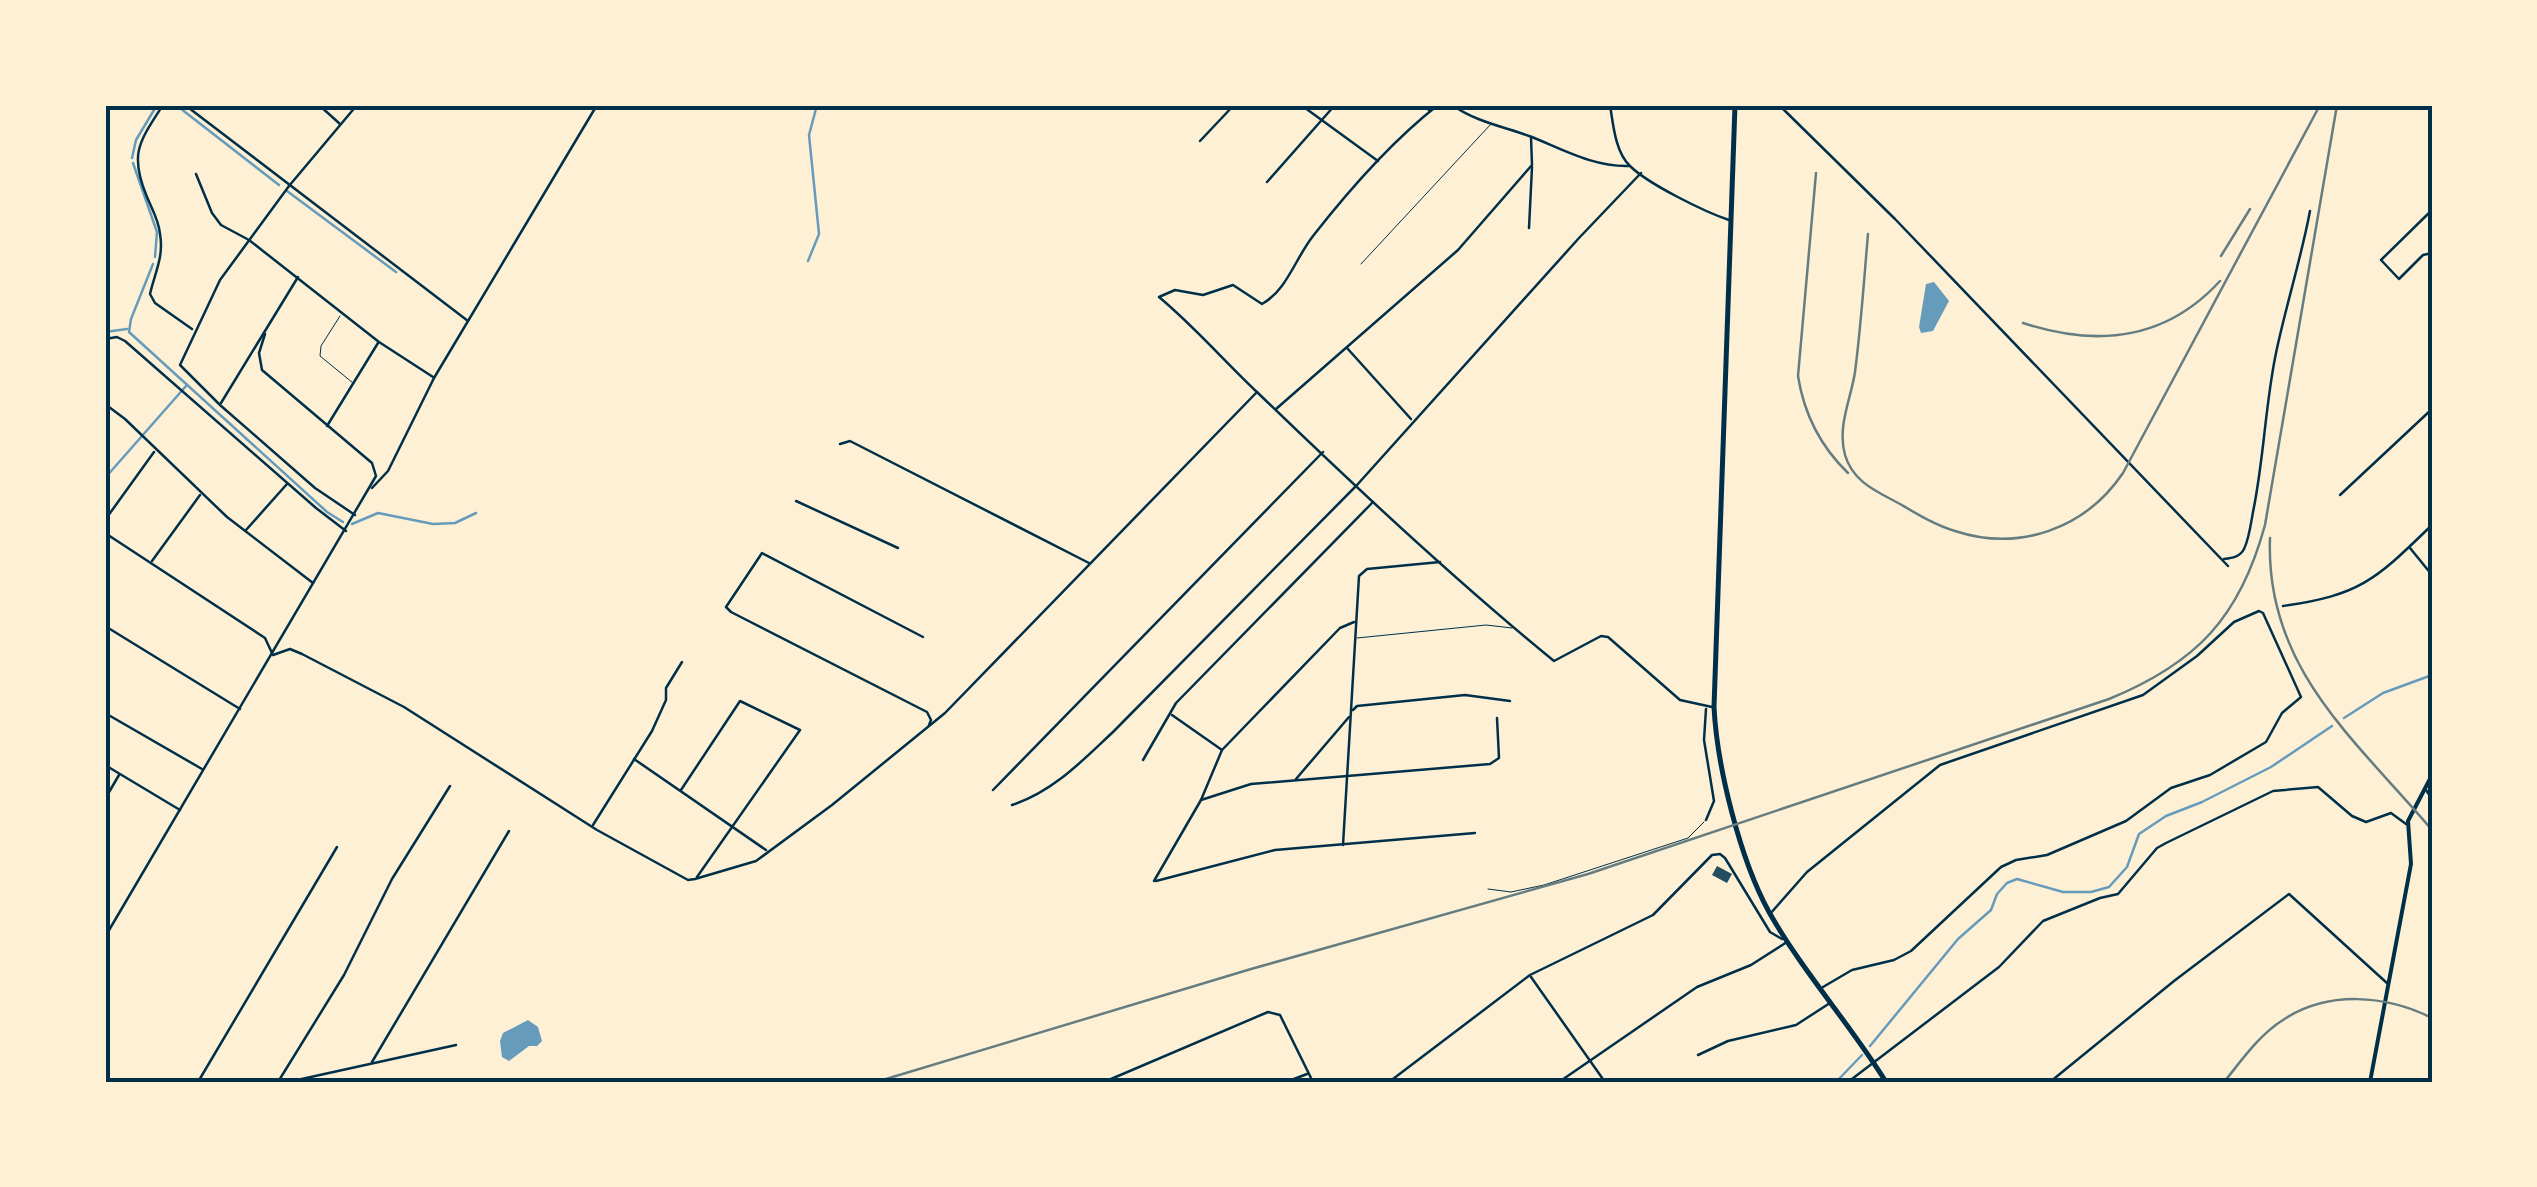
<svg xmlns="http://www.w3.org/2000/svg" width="2537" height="1187" viewBox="0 0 2537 1187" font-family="'Roboto Condensed',sans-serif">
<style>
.water{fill:#669bbc}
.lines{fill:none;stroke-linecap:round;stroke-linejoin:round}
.stream{stroke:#669bbc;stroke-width:2.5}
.building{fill:#264d5e}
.service{stroke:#003049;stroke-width:1}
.minor{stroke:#003049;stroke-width:2.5}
.tertiary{stroke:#003049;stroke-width:4}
.trunk{stroke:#003049;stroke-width:5}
.rail{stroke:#657d81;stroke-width:2.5}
.neatline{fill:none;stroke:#003049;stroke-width:4}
</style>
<rect width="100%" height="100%" fill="#fdf0d5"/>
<g class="water">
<path d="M1934,282L1949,301L1933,331L1921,333L1919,327L1926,284Z"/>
<path d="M528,1020L538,1027L542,1041L537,1046H529L509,1061L502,1057L500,1041L503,1033Z"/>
</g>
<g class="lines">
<g class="stream">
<path d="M176,105L279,185"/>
<path d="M132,158L136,140L157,105"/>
<path d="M133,163L157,232L155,257"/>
<path d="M287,191L396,272"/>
<path d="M808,261L819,234L809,135L817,105"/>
<path d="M153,264L131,319L129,332L327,512L343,522"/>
<path d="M105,332L127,329"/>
<path d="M105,478L186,386"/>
<path d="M352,524L378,513L433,524L455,523L476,513"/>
<path d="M2344,718L2383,693L2432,675"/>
<path d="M1870,1046L1958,939L1991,910L1997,894L2007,883L2017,879L2063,892H2091L2109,887L2127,867L2139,834L2166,816L2202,802L2271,767L2332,726"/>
<path d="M1836,1082L1862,1055"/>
</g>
</g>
<path class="building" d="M1717,866L1732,874L1727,883L1712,875Z"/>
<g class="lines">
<g class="service">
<path d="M1361,264L1491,124"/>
<path d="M340,316L321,346L320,356L353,383"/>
<path d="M1357,638L1486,625L1512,628"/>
<path d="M1488,889L1511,892L1544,885L1688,838L1704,822"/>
</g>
<g class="minor">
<path d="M163,105C139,142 129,154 147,197C152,209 159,221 160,234C164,257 155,272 150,294L155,303L192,329"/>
<path d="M185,105L468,321"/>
<path d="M319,105L340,124"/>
<path d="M1301,105L1378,161"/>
<path d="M1422,105L1429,110"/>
<path d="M1438,105C1392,141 1349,190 1313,236C1295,259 1287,290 1262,304L1233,285L1203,295L1175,290L1159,297C1195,327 1224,361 1258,393C1353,485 1451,577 1554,661L1601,636L1608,637L1680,700L1712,707"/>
<path d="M1452,105C1476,122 1505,127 1532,137C1564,150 1594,167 1629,166"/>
<path d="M1610,105C1613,123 1615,152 1630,166C1648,184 1705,212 1729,220"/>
<path d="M1779,105L1895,219L2228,566"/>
<path d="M1200,141L1234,105"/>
<path d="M196,174L212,213L221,225L249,240L379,342L433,377"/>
<path d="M1267,182L1335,105"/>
<path d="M2432,210L2381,260L2399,279L2423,255L2432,253"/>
<path d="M1529,228L1532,167"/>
<path d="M105,339L117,337L125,341L316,508L346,531"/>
<path d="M1347,348L1411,419"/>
<path d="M221,403L298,277"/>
<path d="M105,404L125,419L227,517L313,583"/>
<path d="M1276,409L1458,250L1532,165L1531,137"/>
<path d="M327,426L378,343"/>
<path d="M840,444L850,441L1089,563"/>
<path d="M372,488L388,471L434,378L597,105"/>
<path d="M2340,495L2432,409"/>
<path d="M796,501L898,548"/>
<path d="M355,515L315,488L220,405L180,365L220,280L289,186L357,105"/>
<path d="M105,520L154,452"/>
<path d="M246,530L287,484"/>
<path d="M105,533L265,638L272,653"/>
<path d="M2410,548L2432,575"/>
<path d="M2224,559C2232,558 2240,557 2244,549C2249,539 2251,523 2253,512C2264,459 2265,406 2276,353C2286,305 2301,259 2310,211"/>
<path d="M152,561L200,495"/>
<path d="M2283,606C2362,595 2377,578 2432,525"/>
<path d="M105,626L240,709"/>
<path d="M923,637L762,553L726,607L731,612L927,712L931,720L929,725"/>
<path d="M273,655L290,649L302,654L404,707L597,830L688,880L695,879L756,861L832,805L945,713L1257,392"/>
<path d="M1706,709L1704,740L1714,801L1706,820"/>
<path d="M1353,710L1357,706L1465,695L1510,701"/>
<path d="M105,713L202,769"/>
<path d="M1172,715L1222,750"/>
<path d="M634,759L766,850"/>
<path d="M1143,760L1176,703L1373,502"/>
<path d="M105,765L180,810"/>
<path d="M1296,779L1349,717"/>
<path d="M681,790L740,701L800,730L697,877"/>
<path d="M993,790L1323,452"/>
<path d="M2426,790L2432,799"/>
<path d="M105,799L119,775"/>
<path d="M1201,800L1251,784L1490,764L1499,758L1497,718"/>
<path d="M1012,805C1053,792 1083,760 1114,731L1357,485L1579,238L1641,173"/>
<path d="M593,825L652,731L666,700V688L682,662"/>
<path d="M1343,845L1359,576L1367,569L1440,562"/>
<path d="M1154,881L1201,800L1222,750L1340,628L1354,622"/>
<path d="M1156,881L1275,850L1475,833"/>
<path d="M1770,914L1807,872L1940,765L2143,695L2197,656L2234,622L2259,611L2263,613L2301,697L2282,713L2266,742L2210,775L2171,788L2126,821L2047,855L2016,860L2001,867L1911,951L1894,960L1852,970L1823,987"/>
<path d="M105,937L376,476L372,463L262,370L259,353L265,334"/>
<path d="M1531,977L1605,1082"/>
<path d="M1698,1055L1728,1041L1796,1025L1830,1003"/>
<path d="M372,1062L509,831"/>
<path d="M198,1082L337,847"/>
<path d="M278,1082L344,975L392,879L450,786"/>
<path d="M288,1082L456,1045"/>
<path d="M1104,1082L1268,1012L1280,1015L1313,1082"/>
<path d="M1286,1082L1307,1074"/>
<path d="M1389,1082L1530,975L1653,915L1712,855L1720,854L1725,858L1770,932L1782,939"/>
<path d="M1559,1082L1697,987L1751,965L1787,942"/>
<path d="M1848,1082L1999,967L2043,921L2100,898L2118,894L2157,848L2166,843L2273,791L2318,787L2352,816L2366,822L2391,813L2406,824"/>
<path d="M2050,1082L2174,981L2289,894L2388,984"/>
</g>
<path class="tertiary" d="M2370,1082L2411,864L2408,821L2432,775"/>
<path class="trunk" d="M1735,105L1714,707C1717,767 1740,859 1769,912C1803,972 1850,1024 1886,1082"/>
<g class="rail">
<path d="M1816,173L1798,376C1804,414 1820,446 1848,473"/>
<path d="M1868,234C1864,280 1861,326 1855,372C1851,399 1837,426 1845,455C1853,482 1876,491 1900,504C1917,514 1935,525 1955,531C2019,552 2085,529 2123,473L2320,105"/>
<path d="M2221,256L2250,209"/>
<path d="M2023,323C2096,347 2165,341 2220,281"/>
<path d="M2270,538C2265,668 2355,739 2432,830"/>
<path d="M876,1082L1251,969L1588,874L2109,699C2197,663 2240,617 2265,525L2337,105"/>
<path d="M2224,1082C2242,1060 2259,1035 2283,1020C2328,990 2386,995 2432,1018"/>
</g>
</g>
<rect width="2537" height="1187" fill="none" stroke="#fdf0d5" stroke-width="215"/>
<rect x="108" y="108" width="2322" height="972" class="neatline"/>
</svg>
